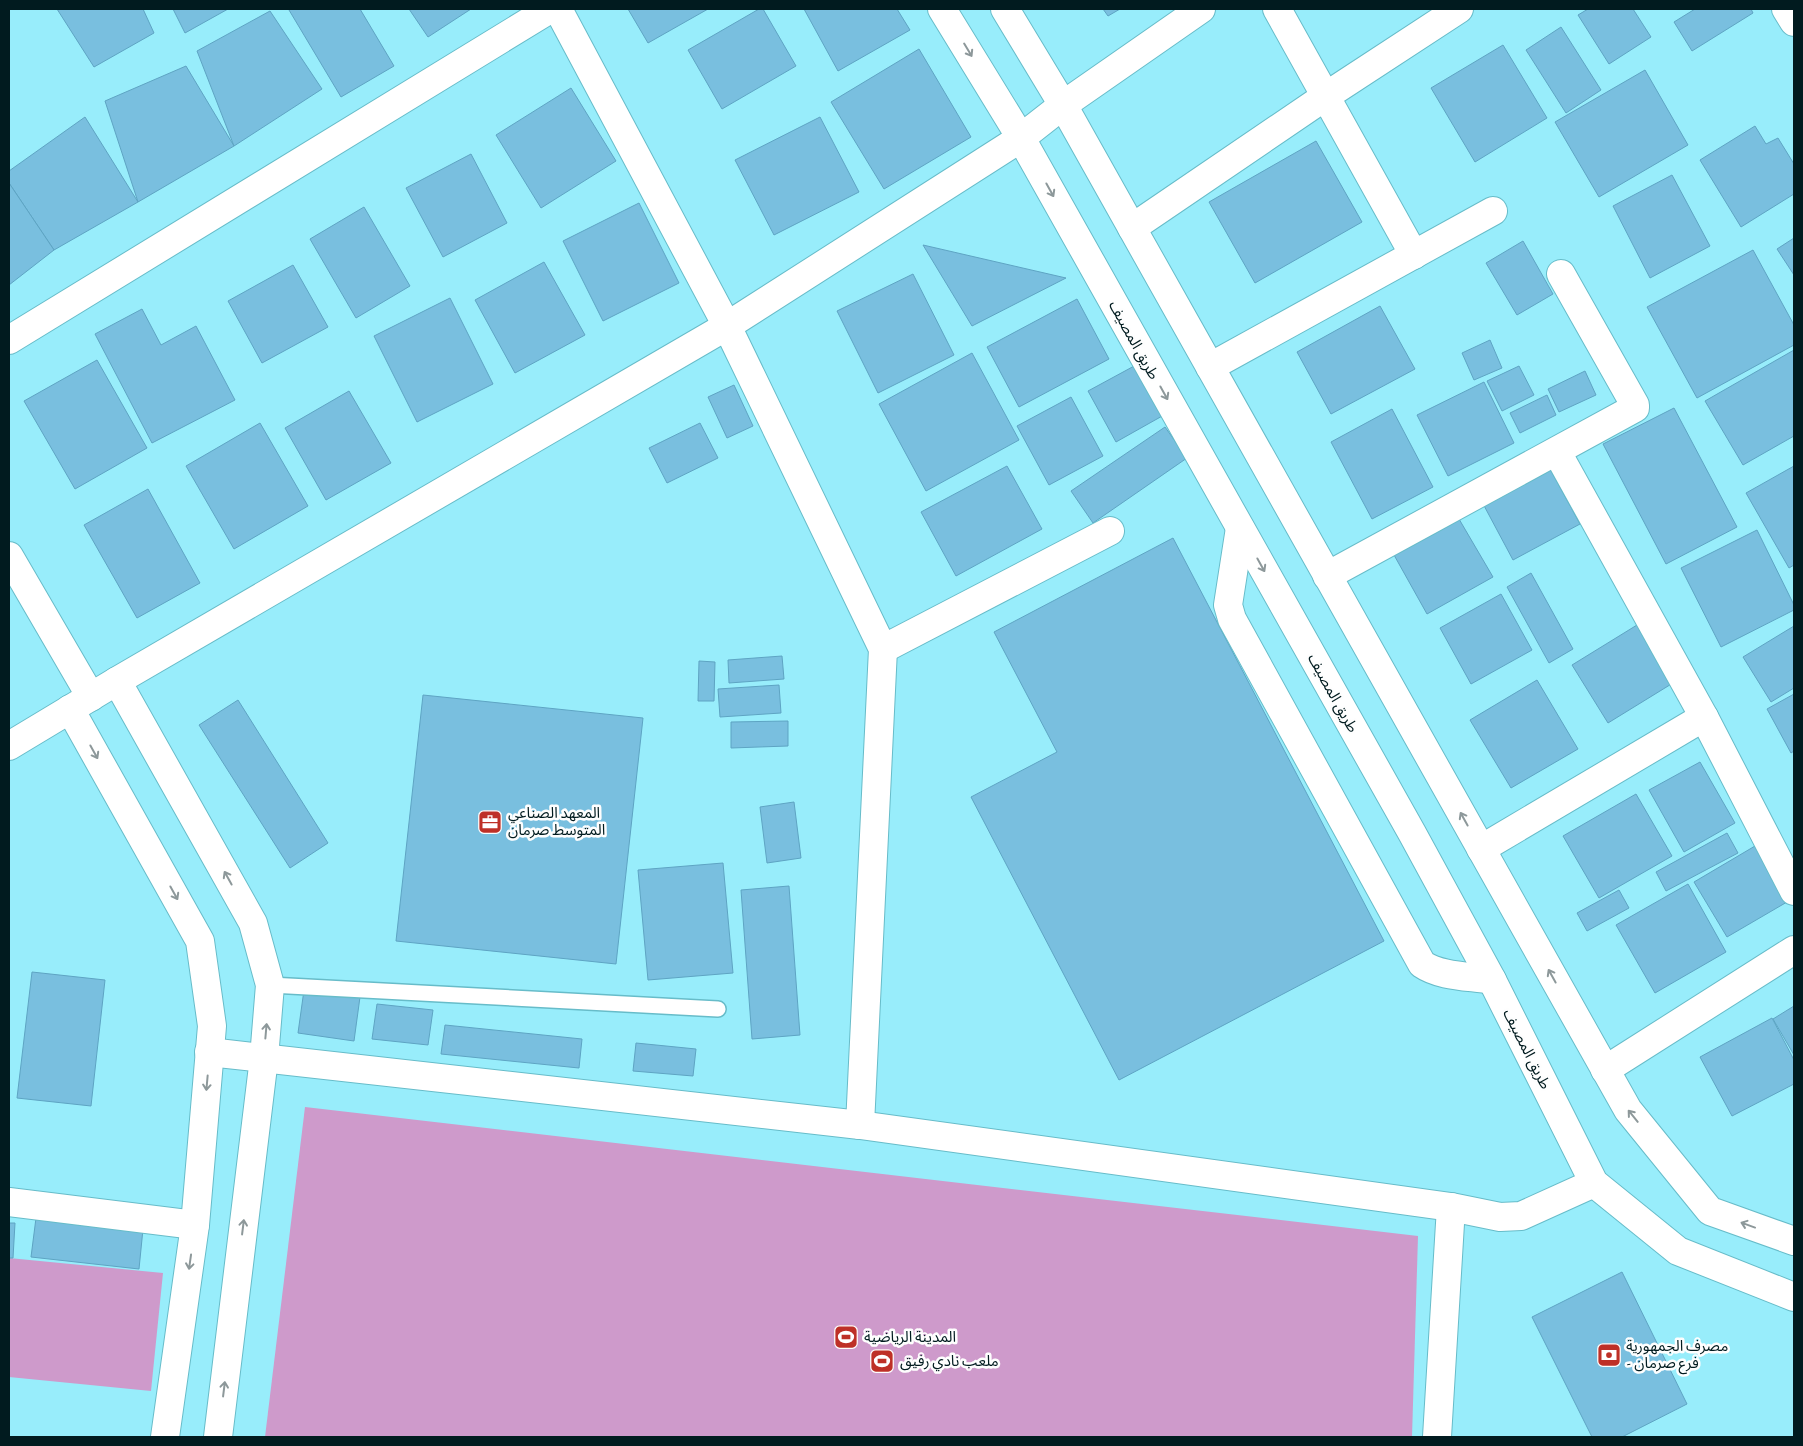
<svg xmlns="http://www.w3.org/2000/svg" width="1803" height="1446" viewBox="0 0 1803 1446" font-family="'Crimson Pro','Noto Sans Arabic',serif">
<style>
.green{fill:#ce9acb}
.building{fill:#79bfdf;stroke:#5ea4c3}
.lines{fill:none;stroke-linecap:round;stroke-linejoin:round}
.lane-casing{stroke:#67bcc9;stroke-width:18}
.street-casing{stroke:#67bcc9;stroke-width:30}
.primary-casing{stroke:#67bcc9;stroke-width:30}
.lane{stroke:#fff;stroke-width:15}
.street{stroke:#fff;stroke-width:28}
.primary{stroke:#fff;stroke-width:28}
.oneway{stroke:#8d989a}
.labels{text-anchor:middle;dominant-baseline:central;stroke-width:5;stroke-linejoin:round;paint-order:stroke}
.street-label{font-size:15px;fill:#011b1f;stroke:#fefefe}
.poi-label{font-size:15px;fill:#011b1f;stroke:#fefefe;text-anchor:start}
</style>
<rect width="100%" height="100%" fill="#98edfb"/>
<g class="green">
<path d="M305,1107L1418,1236L1412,1437H265Z"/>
<path d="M9,1258L163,1273L151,1391L9,1377Z"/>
</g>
<g class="building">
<path d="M57,9H143L154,33L94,67Z"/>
<path d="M173,9H228L185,33Z"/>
<path d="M290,9H360L394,66L341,97L289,10Z"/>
<path d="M409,9H471L428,37Z"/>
<path d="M628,9H708L648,43Z"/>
<path d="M759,9H763L796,66L722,109L688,50Z"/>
<path d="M804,9H897L910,30L838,71Z"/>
<path d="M1103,9H1120L1108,16Z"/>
<path d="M1588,9H1633L1651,37L1609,64L1578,15Z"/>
<path d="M1695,9H1751L1753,13L1692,51L1674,22Z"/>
<path d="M270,11L322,89L234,146L197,51Z"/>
<path d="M1561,27L1601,90L1566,113L1526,50Z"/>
<path d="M1503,45L1547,118L1475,162L1431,88Z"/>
<path d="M919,49L971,137L884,189L831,102Z"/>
<path d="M186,66L234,146L138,202L105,101Z"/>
<path d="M1645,70L1688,145L1599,197L1555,122Z"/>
<path d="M571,88L616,161L541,208L496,135Z"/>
<path d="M85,117L138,202L54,250L9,183V171Z"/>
<path d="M820,117L859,192L774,235L735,160Z"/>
<path d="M1755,126L1766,144L1778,138L1794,164V194L1741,227L1700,160Z"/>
<path d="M1316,141L1362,222L1255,283L1209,202Z"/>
<path d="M471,154L507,223L443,257L406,188Z"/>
<path d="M1672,175L1710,246L1650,278L1613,206Z"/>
<path d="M9,183L54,250L9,285Z"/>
<path d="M639,203L679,283L603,321L563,241Z"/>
<path d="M364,207L410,286L356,318L310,239Z"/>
<path d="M1794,238V275L1777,249Z"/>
<path d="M1523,241L1553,294L1517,315L1486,263Z"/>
<path d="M923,245L1066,278L972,326Z"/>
<path d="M1753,250L1794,325V345L1697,398L1647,307Z"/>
<path d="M544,262L585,335L515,373L475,300Z"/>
<path d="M293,265L328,327L262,363L228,301Z"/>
<path d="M913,274L954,355L878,393L837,311Z"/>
<path d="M450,298L493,384L417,422L374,336Z"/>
<path d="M1077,299L1109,359L1019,407L987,347Z"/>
<path d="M1380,306L1415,369L1331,414L1297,352Z"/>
<path d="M142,309L161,345L196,326L235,400L152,443L95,334Z"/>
<path d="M1490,340L1502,368L1474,380L1462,353Z"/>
<path d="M1794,350V436L1743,465L1705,401Z"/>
<path d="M972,353L1019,440L926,491L879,404Z"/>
<path d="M97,360L147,448L75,489L24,401Z"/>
<path d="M1136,365L1164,415L1116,442L1088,391Z"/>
<path d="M1519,366L1534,395L1502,411L1487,381Z"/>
<path d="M1585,371L1596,395L1559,412L1548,389Z"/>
<path d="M1484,382L1514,443L1448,476L1417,415Z"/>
<path d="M734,385L753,426L727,438L708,397Z"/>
<path d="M349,391L391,463L326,500L285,428Z"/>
<path d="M1547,395L1556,415L1520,433L1510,413Z"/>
<path d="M1071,397L1103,456L1049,485L1017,426Z"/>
<path d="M1674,408L1737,527L1666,564L1603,444Z"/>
<path d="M1392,409L1433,487L1372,519L1331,442Z"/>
<path d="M260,423L308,506L234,549L186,466Z"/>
<path d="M700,423L718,458L667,483L649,448Z"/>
<path d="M1165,427L1187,458L1093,523L1071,491Z"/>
<path d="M1548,465L1580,524L1513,560L1481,500Z"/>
<path d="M1007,466L1042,529L956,576L921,512Z"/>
<path d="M1794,466V565L1789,568L1746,493Z"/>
<path d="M148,489L200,583L137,618L84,525Z"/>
<path d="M1459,519L1493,577L1427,614L1394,555Z"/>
<path d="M1757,530L1794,605V610L1721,647L1681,568Z"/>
<path d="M1173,538L1384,941L1119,1080L971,797L1057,752L994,632Z"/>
<path d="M1531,573L1573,649L1549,663L1507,587Z"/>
<path d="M1501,594L1532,650L1471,684L1440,628Z"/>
<path d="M1637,625L1673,683L1608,723L1572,665Z"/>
<path d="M1794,626V688L1771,702L1743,657Z"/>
<path d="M782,656L784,679L729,683L728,660Z"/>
<path d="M699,661L715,662L714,701H698Z"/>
<path d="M1537,680L1578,749L1511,788L1470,720Z"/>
<path d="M779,685L781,713L720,717L718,689Z"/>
<path d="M1794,694V751L1791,753L1767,709Z"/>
<path d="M423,695L643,718L616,964L396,941Z"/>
<path d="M238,700L328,843L290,868L199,725Z"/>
<path d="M788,721V746L731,748V722Z"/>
<path d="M1700,762L1735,823L1684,852L1649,790Z"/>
<path d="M1636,794L1672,856L1599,898L1563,836Z"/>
<path d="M794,802L801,858L767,863L760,807Z"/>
<path d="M1727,833L1738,853L1666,891L1656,872Z"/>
<path d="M1755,846L1787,902L1727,937L1694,882Z"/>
<path d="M723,863L733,973L648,980L638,870Z"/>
<path d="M1688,884L1726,952L1655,993L1616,925Z"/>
<path d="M789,886L800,1035L752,1039L741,890Z"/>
<path d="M1619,890L1629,908L1587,931L1577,913Z"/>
<path d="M32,972L105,980L91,1106L17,1098Z"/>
<path d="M304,990L360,997L354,1041L298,1033Z"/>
<path d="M377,1004L433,1010L428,1045L372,1039Z"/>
<path d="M1794,1006V1055L1773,1019Z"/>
<path d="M1772,1018L1794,1060V1084L1732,1116L1700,1057Z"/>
<path d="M445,1025L582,1039L579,1068L441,1054Z"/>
<path d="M636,1043L696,1049L693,1076L633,1071Z"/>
<path d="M36,1218L143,1229L139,1269L31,1257Z"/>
<path d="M9,1223H15L13,1258H9Z"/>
<path d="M1622,1272L1687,1404L1622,1437H1592L1532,1317Z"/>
</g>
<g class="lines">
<g class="lane-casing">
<path id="lane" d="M270,985L718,1009"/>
</g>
<g class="street-casing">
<g id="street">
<path d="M558,9L727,326L883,649L860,1125"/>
<path d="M1277,9L1414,255"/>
<path d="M1786,9L1794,22"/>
<path d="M1132,228L1326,96L1459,9"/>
<path d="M9,340L550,9"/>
<path d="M1210,367L1493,211"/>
<path d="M1557,452L1704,717L1794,891"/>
<path d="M1240,528L1228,605L1232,619L1422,964C1441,977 1470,976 1492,980"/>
<path d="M9,556L91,697"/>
<path d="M1327,576L1635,408V405L1561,274"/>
<path d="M883,649L1110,531"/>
<path d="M117,681L253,923L270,985L264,1058L218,1437"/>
<path d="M70,709L200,941L212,1026L195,1225L165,1437"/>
<path d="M9,746L117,681L727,326L1021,138L1063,105L1201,9"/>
<path d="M1481,849L1704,717"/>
<path d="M209,1052L860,1125L1451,1207L1500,1217L1521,1216L1594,1183"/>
<path d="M1605,1070L1794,950"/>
<path d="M9,1202L195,1225"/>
<path d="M1437,1437L1451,1207"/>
</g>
</g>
<g class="primary-casing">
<g id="primary">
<path d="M942,9L1021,138L1412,833L1492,980L1594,1183L1678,1251L1794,1297"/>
<path d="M1005,9L1063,105L1132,228L1628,1110L1710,1211L1794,1241"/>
</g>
</g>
<use href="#lane" class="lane"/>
<use href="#street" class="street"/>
<use href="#primary" class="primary"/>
</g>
<defs><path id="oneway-shaft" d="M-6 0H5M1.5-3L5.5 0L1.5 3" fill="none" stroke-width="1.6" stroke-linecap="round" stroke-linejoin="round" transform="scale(1.25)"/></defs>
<g class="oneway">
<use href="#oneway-shaft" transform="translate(968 50) rotate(59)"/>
<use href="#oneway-shaft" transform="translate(1050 190) rotate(61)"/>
<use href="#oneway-shaft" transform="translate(1164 393) rotate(61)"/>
<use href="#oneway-shaft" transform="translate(1261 565) rotate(61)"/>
<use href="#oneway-shaft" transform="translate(94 752) rotate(61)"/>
<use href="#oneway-shaft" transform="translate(1464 819) rotate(-119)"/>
<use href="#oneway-shaft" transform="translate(228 878) rotate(-119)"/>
<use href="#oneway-shaft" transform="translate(174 893) rotate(61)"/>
<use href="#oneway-shaft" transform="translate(1552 976) rotate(-119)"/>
<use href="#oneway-shaft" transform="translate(266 1031) rotate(-85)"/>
<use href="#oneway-shaft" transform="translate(207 1083) rotate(95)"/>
<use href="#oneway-shaft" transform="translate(1633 1116) rotate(-129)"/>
<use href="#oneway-shaft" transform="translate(1748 1225) rotate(-160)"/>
<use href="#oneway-shaft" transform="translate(243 1227) rotate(-83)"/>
<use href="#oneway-shaft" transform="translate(190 1262) rotate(98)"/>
<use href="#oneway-shaft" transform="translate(224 1389) rotate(-83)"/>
</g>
<defs>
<g id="office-square" transform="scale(1.25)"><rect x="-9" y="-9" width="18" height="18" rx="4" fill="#be3027" stroke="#fefefe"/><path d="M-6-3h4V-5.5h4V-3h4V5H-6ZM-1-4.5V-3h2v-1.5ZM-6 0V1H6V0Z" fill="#fff"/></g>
<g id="stadium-square" transform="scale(1.25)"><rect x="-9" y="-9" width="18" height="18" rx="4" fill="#be3027" stroke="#fefefe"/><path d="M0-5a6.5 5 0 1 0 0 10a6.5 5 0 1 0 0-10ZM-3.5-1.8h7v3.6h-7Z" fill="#fff"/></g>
<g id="bank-square" transform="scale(1.25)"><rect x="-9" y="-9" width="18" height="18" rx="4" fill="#be3027" stroke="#fefefe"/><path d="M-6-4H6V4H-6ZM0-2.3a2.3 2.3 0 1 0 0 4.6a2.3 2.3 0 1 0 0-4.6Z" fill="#fff"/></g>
</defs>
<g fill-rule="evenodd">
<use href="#office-square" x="490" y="822"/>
<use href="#stadium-square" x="846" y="1337"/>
<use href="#bank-square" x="1609" y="1355"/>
<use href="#stadium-square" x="882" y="1361"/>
</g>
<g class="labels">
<g class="street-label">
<text transform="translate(1134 340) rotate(61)">طريق المصيف</text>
<text transform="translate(1333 693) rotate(61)">طريق المصيف</text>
<text transform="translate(1527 1049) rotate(63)">طريق المصيف</text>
</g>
<g class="poi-label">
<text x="508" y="813">المعهد الصناعي<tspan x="508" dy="17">المتوسط صرمان</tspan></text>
<text x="864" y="1337">المدينة الرياضية</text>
<text x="1626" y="1346">مصرف الجمهورية<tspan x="1626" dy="17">- فرع صرمان</tspan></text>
<text x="900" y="1361">ملعب نادي رفيق</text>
</g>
</g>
<rect width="1803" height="1446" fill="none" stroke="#011b1f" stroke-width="20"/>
</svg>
